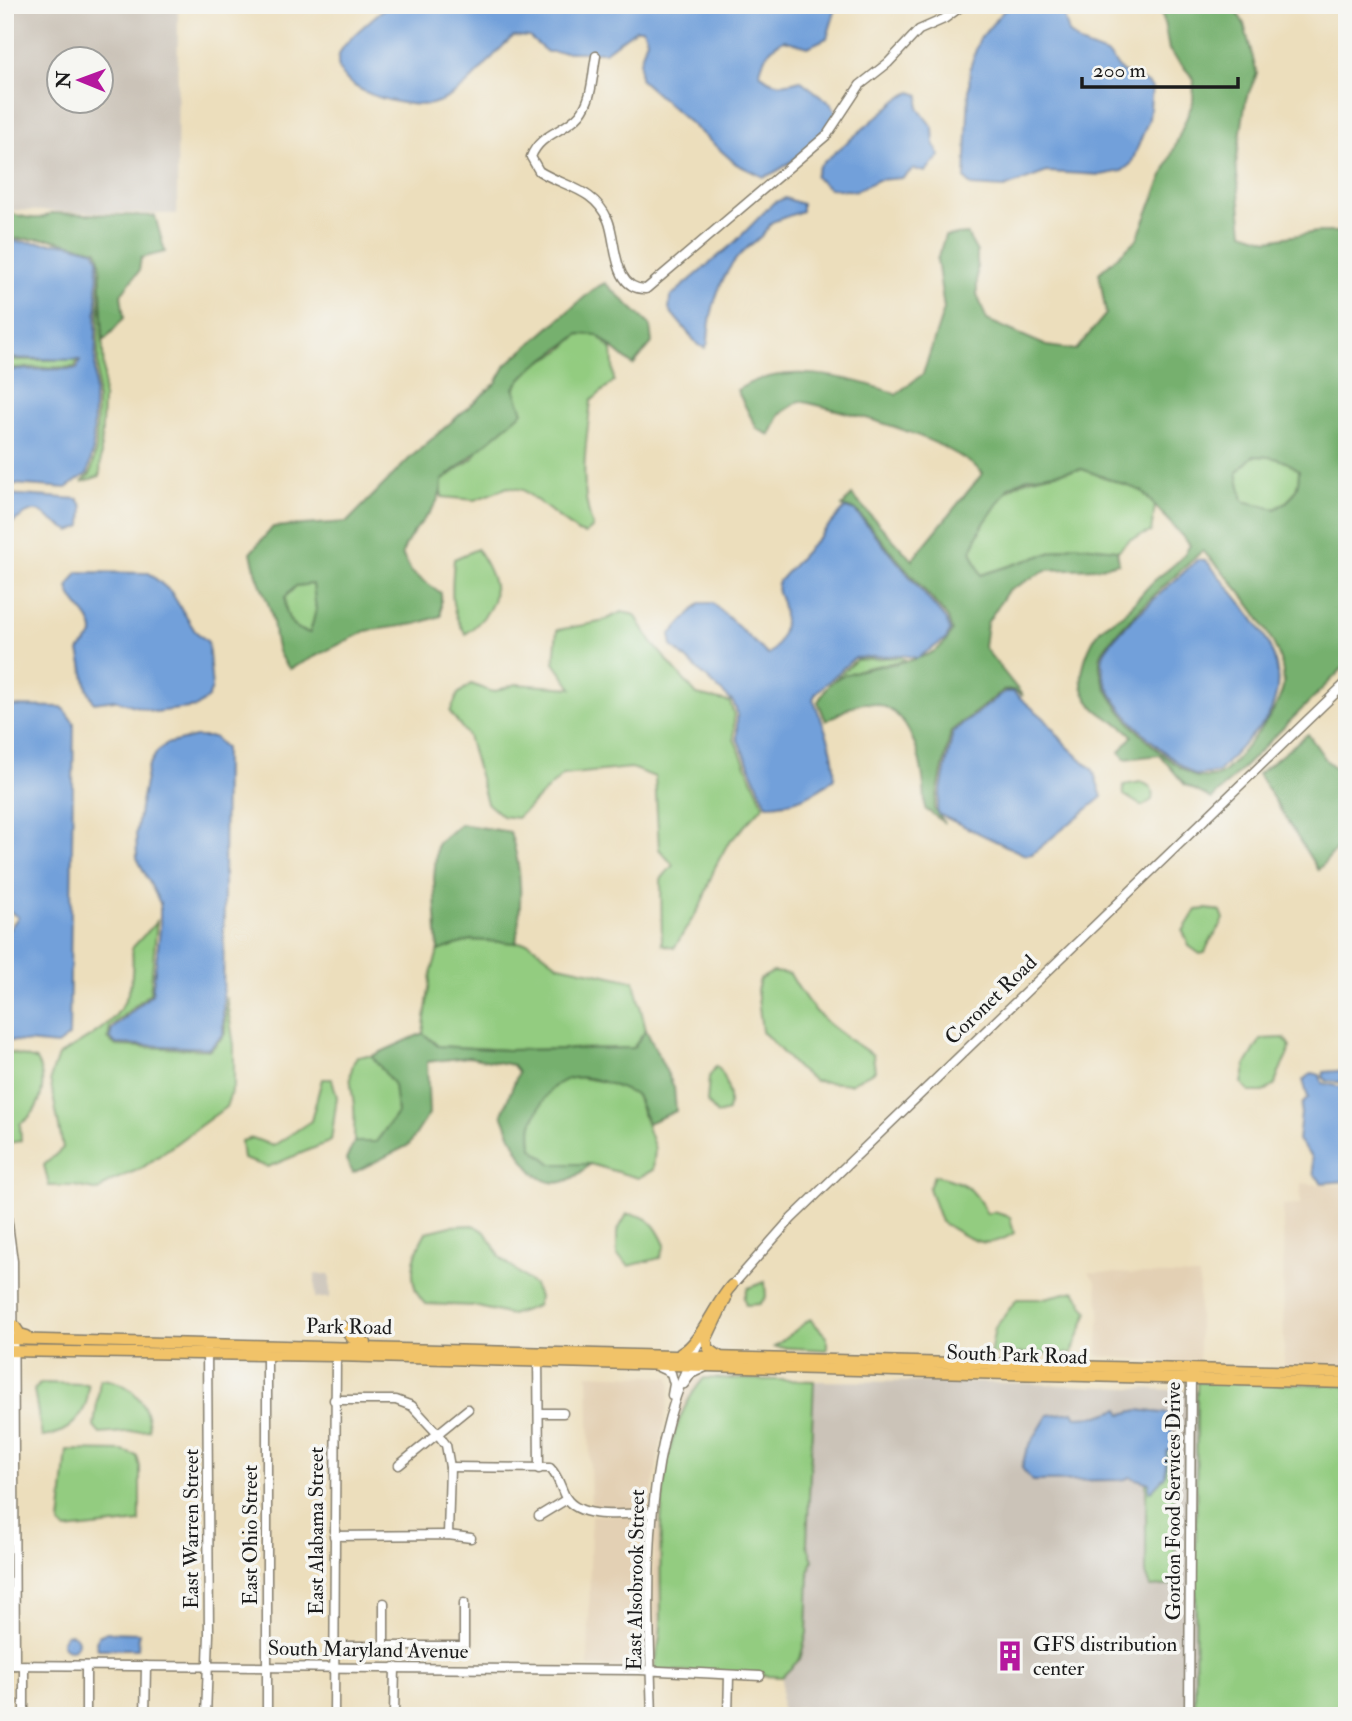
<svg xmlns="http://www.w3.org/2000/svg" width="1352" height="1721" viewBox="0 0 1352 1721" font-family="'IM FELL Double Pica',serif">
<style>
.built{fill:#e3d0b4}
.industrial{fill:#cbc3b8;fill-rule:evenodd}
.green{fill:#93cc80;stroke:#58744e;stroke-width:2}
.forest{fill:#76b06e;stroke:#496645;stroke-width:2;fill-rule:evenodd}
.water{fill:#72a0da;stroke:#475e7b;stroke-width:2}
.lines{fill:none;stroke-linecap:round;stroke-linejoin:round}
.minor-casing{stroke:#847d6c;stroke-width:11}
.major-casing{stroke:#847d6c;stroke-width:13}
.minor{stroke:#fff;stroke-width:8}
.major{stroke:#f1c369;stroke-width:10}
.labels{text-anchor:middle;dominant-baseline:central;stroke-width:7;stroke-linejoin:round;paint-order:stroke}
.street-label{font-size:21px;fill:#1c1c1c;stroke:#f6f6f2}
.poi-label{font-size:21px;fill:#1c1c1c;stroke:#f6f6f2;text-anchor:start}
</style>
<rect width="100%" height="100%" fill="#f6f6f2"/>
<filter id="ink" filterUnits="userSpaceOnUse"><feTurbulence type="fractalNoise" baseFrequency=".0143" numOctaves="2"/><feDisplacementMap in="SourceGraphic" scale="14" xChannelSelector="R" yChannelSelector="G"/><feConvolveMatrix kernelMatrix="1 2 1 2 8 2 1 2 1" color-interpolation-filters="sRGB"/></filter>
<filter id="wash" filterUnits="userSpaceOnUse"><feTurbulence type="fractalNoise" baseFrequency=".00686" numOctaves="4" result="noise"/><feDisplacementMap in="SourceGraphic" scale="28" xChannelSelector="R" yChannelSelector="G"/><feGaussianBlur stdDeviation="1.57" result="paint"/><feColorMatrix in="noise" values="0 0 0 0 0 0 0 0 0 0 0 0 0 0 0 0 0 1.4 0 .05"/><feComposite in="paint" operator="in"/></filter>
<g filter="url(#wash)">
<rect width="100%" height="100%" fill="#ecdebc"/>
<g class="built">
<path d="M1301,1183L1339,1186L1347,1183V1371L1284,1369L1283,1205L1300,1204Z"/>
<path d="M1089,1272L1199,1276V1365L1097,1356L1100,1310L1096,1282Z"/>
<path d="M5,1365L7,1655H5Z"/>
<path d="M588,1374L669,1377L671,1384L649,1510L591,1509Z"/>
<path d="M691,1377L704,1378L691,1392L676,1433L664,1488L662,1624L654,1670V1524L660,1472L671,1419Z"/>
<path d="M591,1515H648L647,1668L588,1667Z"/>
</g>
<g class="industrial">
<path d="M5,5H178L177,214L5,210ZM60,60H102V102H60Z"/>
<path d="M5,1200L7,1205L12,1328H5Z"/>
<rect x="315" y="1274" width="15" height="24"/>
<path d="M814,1381L1018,1383L1198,1391L1195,1716H816L812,1710L798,1707L781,1716L782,1677L800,1659L807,1633L809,1573L813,1560L807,1545ZM1119,1409L1122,1414L1138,1410H1154L1162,1414L1146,1574V1483L1130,1477L1123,1480L1032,1481L1021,1465L1048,1415L1073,1412L1076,1417L1099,1416Z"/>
</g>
<g class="green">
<path d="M100,271L104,377L100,476L82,482L91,473L96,449Z"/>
<path d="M579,334L597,335L612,350L614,381L591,401C586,444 578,485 593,527L585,534L578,532L523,490L508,487L475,500L442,497V481L473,458L526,370L562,350Z"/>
<path d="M5,360H73L77,361L75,367L5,368Z"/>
<path d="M1253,456C1271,456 1284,459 1299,470C1299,490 1293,500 1275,509L1243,501L1237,472Z"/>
<path d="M1082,469L1142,491L1155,506L1151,532L1130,539L1117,552L1074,545L981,575L971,551C1001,483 1011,479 1082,469Z"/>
<path d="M477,549C502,586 502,605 466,634C448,611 452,588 454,559Z"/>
<path d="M313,584L316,610L310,633C290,629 285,616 285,597L296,586Z"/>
<path d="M622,612L635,615L652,643L697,695L730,702L734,715V739L764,805L727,845L715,867L701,905L674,948L662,944L661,879L673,865L659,849L655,777L631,768L563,775L517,818L502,816L487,803L468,736L450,712L458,694L471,684L493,692L516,684L572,688L554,663L557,630L600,622Z"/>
<path d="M901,657L906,660L861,669L834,680L856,660Z"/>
<path d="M1141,782C1151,786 1154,789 1152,800L1142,806L1124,795L1123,785Z"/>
<path d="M1206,909L1221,911L1224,919C1218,935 1211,933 1205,953L1200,954L1189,946L1183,931L1196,910Z"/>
<path d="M157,921L150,993L110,1027L108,1039L116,1046L211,1050L225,1034L226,997L234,1045V1084L226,1107L142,1168L109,1182L99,1191L74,1186H49L44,1165L63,1148L50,1079L58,1056C109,1026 137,1012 132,948Z"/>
<path d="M471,940L529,943L559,965L634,981L646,1030L634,1048L508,1050L438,1046L423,1033L431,974L438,951Z"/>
<path d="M773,972L790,974C814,1017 833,1029 873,1055L875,1071L850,1084L815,1081L797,1068L762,1031L757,990L760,979Z"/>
<path d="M1284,1038L1290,1046C1288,1060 1277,1070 1275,1085L1263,1092H1249L1242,1083L1246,1064L1261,1039Z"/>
<path d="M5,1051L36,1060C49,1082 41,1112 20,1124L21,1141L9,1143L5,1139Z"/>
<path d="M357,1056H372L395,1085L397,1113L376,1142H354C354,1130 355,1118 354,1106C352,1086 346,1075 357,1056Z"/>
<path d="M716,1066C728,1076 731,1097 728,1111L717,1114L707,1102L709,1077Z"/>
<path d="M571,1076L606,1082L636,1095L655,1149L653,1170L638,1178L590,1164H552L532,1148L530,1122L550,1086Z"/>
<path d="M322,1079H332L337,1097L331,1141L268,1167L243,1159L241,1141L253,1138L273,1146L311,1121Z"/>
<path d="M934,1175C965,1182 973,1186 987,1214L994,1212L1010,1217L1014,1233C984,1253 969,1238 941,1222L929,1188Z"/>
<path d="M627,1214C649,1214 657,1227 665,1245L660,1258L629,1266L617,1255V1232Z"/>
<path d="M473,1225L485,1232L501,1258L534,1285L539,1297L537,1306L511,1315L474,1306L425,1304C405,1284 413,1254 426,1232L451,1226Z"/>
<path d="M765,1282L766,1297L760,1304L746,1305L744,1298L748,1288Z"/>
<path d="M1075,1291L1088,1312L1072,1353L990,1354L995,1328L1017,1299H1040Z"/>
<path d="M810,1319L827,1337V1350L774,1347Z"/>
<path d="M704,1378L814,1381L807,1544L813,1560L809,1573L807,1633L800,1659L782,1677L654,1670C657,1655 661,1638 661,1622C661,1547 652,1438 704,1378Z"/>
<path d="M100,1379C130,1381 148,1401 149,1430L100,1434L94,1427Z"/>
<path d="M1197,1382L1347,1385V1716H1195Z"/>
<path d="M40,1383L88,1384C90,1413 70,1434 42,1437L34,1390Z"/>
<path d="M1173,1449L1176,1585L1151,1587L1146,1574V1483H1149L1152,1490L1165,1476L1167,1451Z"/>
<path d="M67,1450L123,1451L137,1456L140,1467V1522L66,1530L60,1524Z"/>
</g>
<g class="forest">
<path d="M1161,5H1233L1244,24L1257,74L1246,99L1236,164L1243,232L1268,240L1317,232H1347V664L1212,799L1185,785L1160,755L1125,759L1120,752L1132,736C1123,721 1092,718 1083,689C1078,672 1089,643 1101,629C1107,623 1116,620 1123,614C1135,604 1144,589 1156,579C1169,568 1182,561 1190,545L1142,491L1082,469L1029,477L1009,487L981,528L971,551L981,575L1074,545L1117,550L1119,563L1096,568L1046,570L1007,592L987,623L984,647L1023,696L1013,690H1004L951,731L934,809L945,823L925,809C925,772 915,703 866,703C854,703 837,715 826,721L818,702C822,695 827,685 834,680C868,659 936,671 952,631L948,618L856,510L842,506L852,495L912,560L983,473C941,435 855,414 800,401L780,414L770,435L757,429L737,390C781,361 849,376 896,394L923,374L944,309L937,260L945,236L967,234L977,252V294L987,320L1047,346L1076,350L1106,314L1099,273L1137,239L1193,102L1194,79L1169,50ZM1253,456C1272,456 1284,459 1299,470C1299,490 1293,500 1275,509L1243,501L1237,472ZM1202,551C1230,575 1290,647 1283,687C1278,708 1264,726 1251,741C1243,751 1229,771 1217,776C1211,778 1202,777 1196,777C1164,761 1090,695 1101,655C1106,637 1184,568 1202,551Z"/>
<path d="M5,212C22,216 37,223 52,213L155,216L165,252L141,258L139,271L121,294L124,318L103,342L100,259L97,250L50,239H5Z"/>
<path d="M605,283L650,325L652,343L633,365L597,335L579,334C557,353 530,364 514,388L523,412L442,481C442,512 411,524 402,554L411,572L441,593V616L416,624L366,631L290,669C270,649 278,634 270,609C263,588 255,576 251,552L273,527L347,522L410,458L496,383L506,365L595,288ZM313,584L316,610L310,633C290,629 285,616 285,597L296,586Z"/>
<path d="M1308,734L1327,761L1347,777V837L1318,870L1258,774Z"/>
<path d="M460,824L510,832C523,870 522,904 516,943L471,940L438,951L434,878L437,844Z"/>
<path d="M646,1030L674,1087L676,1111L648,1123L636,1095C601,1080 563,1061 542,1103C531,1125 530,1122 532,1148L552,1164H590C542,1213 518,1155 502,1114L518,1073L513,1065L468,1057L427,1062L429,1114L409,1145L353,1173L346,1160L354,1142H376L397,1113L394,1085L372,1056L423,1033L438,1046L508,1050L633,1048Z"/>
</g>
<g class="water">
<path d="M388,5H837L827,38L808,47L784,40C771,46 762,58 760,73C771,86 784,85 800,80L830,103L837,113C826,135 787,170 763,177L736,164L640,79V61L647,39L643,29H636L605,52H547L529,37L514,36C488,57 467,95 432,104C407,109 328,91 339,55C343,41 376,16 388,5Z"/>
<path d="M1008,5H1061L1069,33L1080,44L1109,55L1122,72L1148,83L1152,88L1149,119L1131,164L1122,171L1101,175L1047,172L1004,188L971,186L965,178L970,68L979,40Z"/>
<path d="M911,92L920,95L918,108L933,128L934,143L940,156L925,172L914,169L902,178L878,180L855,191L829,188L815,177L819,166L898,99Z"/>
<path d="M785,198L802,204V211L772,222C764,236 757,239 746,249C720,271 709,312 708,343L705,348L698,345L669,310L670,297L736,241L773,203Z"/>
<path d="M5,241L69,244L95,251L98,259L93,449L88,473L66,488L12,484L5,474V370L77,369L80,360L5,358Z"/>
<path d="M5,494L78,499L83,507L82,526L71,531C37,517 44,495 5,529Z"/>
<path d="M845,508L855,511L946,620L950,631L946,639L917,658L902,655L854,658L816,693L813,699C823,724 836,751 834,778C818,794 790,805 767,805L737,738V712L733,702L672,646L670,635L700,603H713L768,655C783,643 787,622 782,603C779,594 776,593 778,582Z"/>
<path d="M1197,560H1205L1210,565C1244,609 1304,660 1265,721L1217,773L1195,775C1165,755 1094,698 1103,656C1108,637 1179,578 1197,560Z"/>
<path d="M78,572L149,573L171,592L195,631L208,642L212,688L208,698L197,707L155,712L115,700L94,703L87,688L79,651L93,635C94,615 71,606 68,587Z"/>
<path d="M1005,692H1013L1044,718L1066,745L1093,770L1102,797L1032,854L1025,855L938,814L937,809L953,732Z"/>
<path d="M5,706L62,707L74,723L69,1036L57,1045L5,1040V935L18,917L5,909Z"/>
<path d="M195,737H214L225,748L223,1034L210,1048L116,1044L110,1038L112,1029L152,994L160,930V903L137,858L136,834L140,808L148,767L157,752L166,744Z"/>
<path d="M1347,1070V1083L1327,1081L1323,1077L1324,1072Z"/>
<path d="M1313,1073L1320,1075L1322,1083L1347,1088V1181L1322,1183L1314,1174L1311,1157L1298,1140L1302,1104L1308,1098L1303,1080Z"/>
<path d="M1119,1409L1122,1414L1138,1410L1170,1414L1173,1449L1167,1451L1165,1476L1152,1490L1149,1492V1483L1130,1477L1123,1480L1032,1481L1022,1468L1026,1451L1048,1415L1073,1412L1076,1417L1099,1416Z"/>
<path d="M107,1632L139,1633L138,1649H98L96,1643L98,1636Z"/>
<circle cx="70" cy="1642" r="8"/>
</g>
</g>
<g filter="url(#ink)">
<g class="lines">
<g class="minor-casing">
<g id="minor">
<path d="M596,56C592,76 593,98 580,114C565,132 540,133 531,157L539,171C564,187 594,188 608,220C617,241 612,290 646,289L827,135L860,85L888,63L919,30L944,19L963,5"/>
<path d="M5,1202L13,1261L15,1665"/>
<path d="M730,1288L791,1219L1347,682"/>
<path d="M538,1356L539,1469"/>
<path d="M656,1366L671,1373L674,1384L672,1395"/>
<path d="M684,1384L691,1374L706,1367"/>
<path d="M334,1400H396L412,1406L437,1433L446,1445L450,1467L448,1535"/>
<path d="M539,1413H563"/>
<path d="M399,1465L468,1409"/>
<path d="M450,1467L550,1468C559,1477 560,1487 566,1498C582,1521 626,1513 652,1513"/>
<path d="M539,1516L567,1499"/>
<path d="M334,1536L448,1535L471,1538"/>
<path d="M384,1603V1648"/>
<path d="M334,1646H464V1603"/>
<path d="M5,1665L640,1670L760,1676"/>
<path d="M24,1716V1666"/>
<path d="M86,1716V1666"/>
<path d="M145,1716L146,1666"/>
<path d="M206,1716L209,1634L207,1349"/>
<path d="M267,1716V1355"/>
<path d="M334,1716L336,1351"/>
<path d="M394,1716L395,1667"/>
<path d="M652,1716C648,1589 639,1454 701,1338"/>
<path d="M728,1716L729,1676"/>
<path d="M1189,1716L1191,1373"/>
</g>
</g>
<g class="major-casing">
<g id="major">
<path d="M14,1325L20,1334L27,1336"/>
<path d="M344,1327L352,1338L366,1343"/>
<path d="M5,1339L1347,1373"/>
<path d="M5,1351L335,1356L1347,1383"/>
<path d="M681,1353C700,1344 715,1303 732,1285"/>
<path d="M719,1356L709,1349L706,1340L726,1298"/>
</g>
</g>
<use href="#minor" class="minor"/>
<use href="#major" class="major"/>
</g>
</g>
<defs>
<g id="building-bare" transform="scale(2.415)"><path d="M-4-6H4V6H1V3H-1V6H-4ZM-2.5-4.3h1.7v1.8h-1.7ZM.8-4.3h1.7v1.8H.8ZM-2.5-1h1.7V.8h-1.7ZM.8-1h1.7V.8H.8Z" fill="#b5179e" stroke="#f6f6f2" stroke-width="2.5" paint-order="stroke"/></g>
</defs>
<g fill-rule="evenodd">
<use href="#building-bare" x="1010" y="1656"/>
</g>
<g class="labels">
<g class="street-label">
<text transform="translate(991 1000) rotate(-44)">Coronet Road</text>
<text transform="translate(349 1327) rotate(1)">Park Road</text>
<text transform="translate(1017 1355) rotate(2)">South Park Road</text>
<text transform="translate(1173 1501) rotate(-90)">Gordon Food Services Drive</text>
<text transform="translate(191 1529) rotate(-90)">East Warren Street</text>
<text transform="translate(316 1531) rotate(-90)">East Alabama Street</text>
<text transform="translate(250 1535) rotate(-90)">East Ohio Street</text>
<text transform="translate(636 1580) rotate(-89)">East Alsobrook Street</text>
<text transform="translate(368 1650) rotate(1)">South Maryland Avenue</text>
</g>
<g class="poi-label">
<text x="1033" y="1644">GFS distribution<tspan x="1033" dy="24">center</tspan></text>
</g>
</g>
<rect width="1352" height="1721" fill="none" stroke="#f6f6f2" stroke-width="28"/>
<g transform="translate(80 80) rotate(271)"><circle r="33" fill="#f6f6f2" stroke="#9f9f9c" stroke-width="2"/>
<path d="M0-5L12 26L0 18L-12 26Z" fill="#b5179e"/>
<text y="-10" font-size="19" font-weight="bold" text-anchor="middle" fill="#1c1c1c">N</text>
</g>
<path d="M1082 77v10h156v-10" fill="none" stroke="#1c1c1c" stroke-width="3.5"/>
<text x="1093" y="77" font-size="21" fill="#1c1c1c" stroke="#f6f6f2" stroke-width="5" paint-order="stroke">200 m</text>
</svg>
